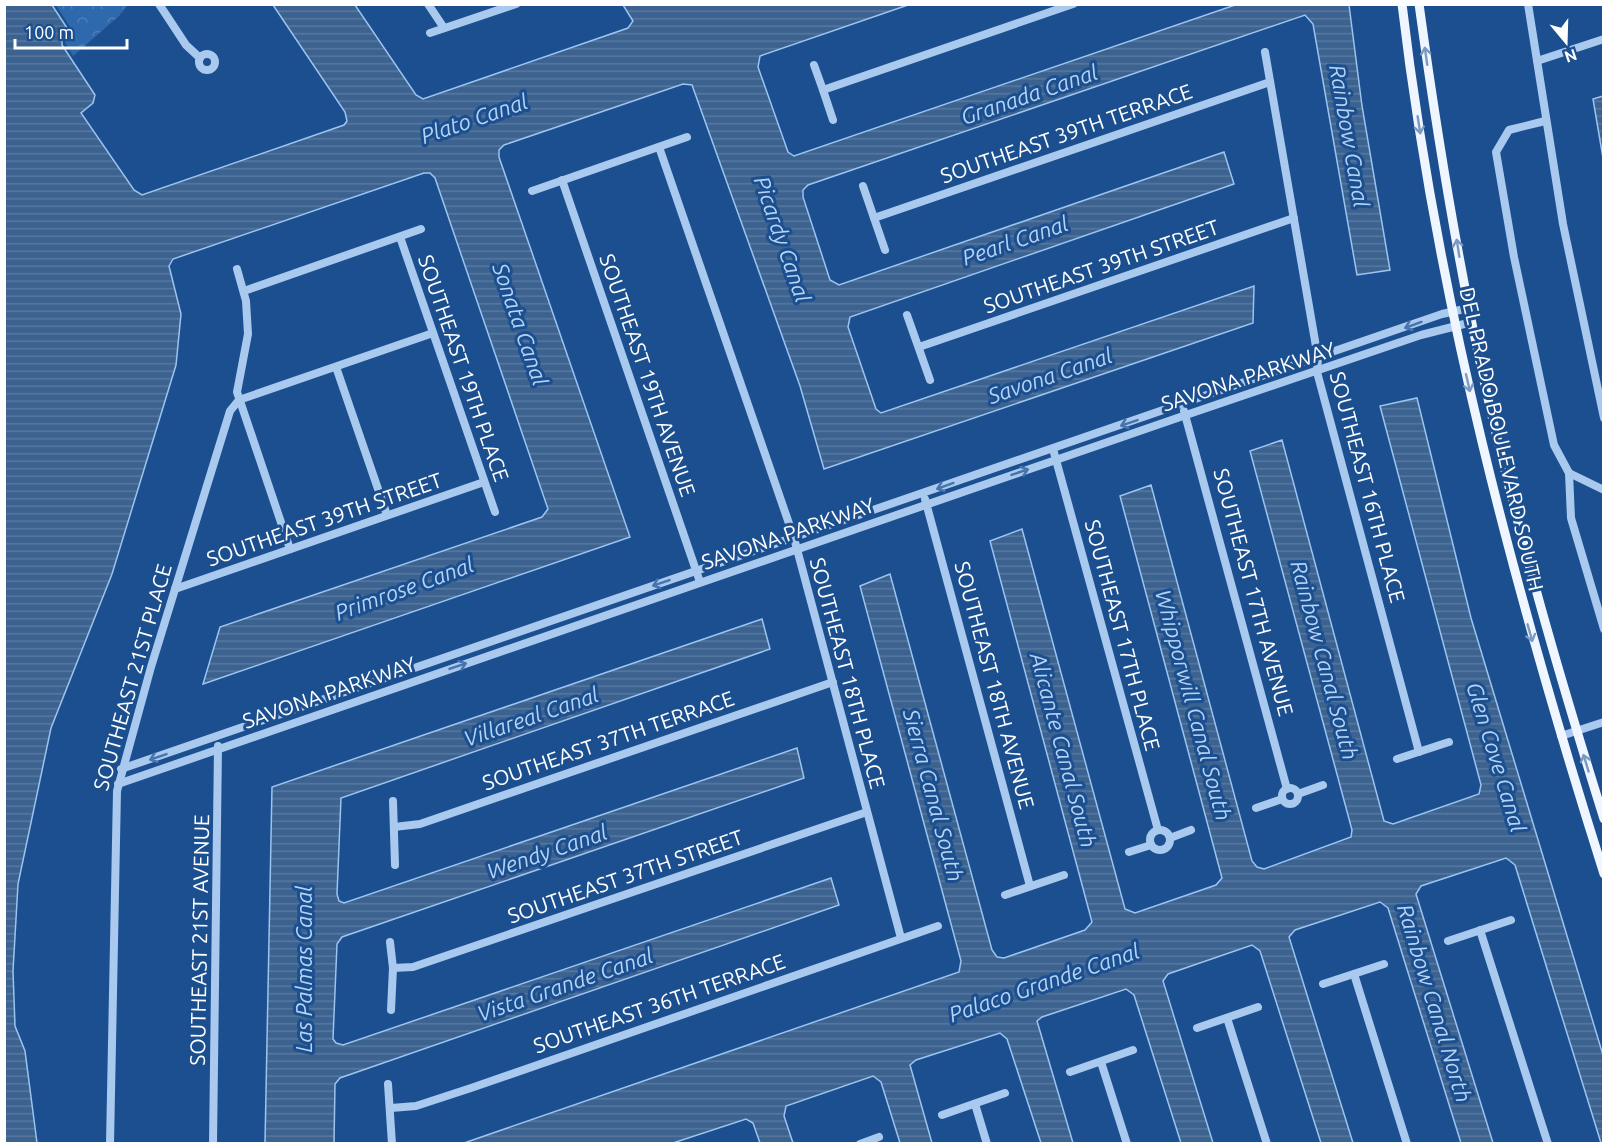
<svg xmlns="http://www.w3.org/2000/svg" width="1608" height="1148" viewBox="0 0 1608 1148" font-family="Ubuntu,sans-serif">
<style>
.park{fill:url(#park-crowns)}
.water{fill:url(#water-rules);stroke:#9cc4f0;stroke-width:1.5}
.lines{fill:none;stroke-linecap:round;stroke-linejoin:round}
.minor{stroke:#a9c9ee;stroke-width:8}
.major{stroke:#f0f6ff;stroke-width:9}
.oneway{stroke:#7b9ac1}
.oneway2{stroke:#4674ac}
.labels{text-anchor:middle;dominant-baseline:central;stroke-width:6;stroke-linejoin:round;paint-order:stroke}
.street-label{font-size:21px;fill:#fff;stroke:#1b4f8f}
.water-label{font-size:22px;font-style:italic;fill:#b5d3f5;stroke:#1b4f8f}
</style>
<defs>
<pattern id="park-crowns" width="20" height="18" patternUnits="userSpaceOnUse" patternTransform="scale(1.5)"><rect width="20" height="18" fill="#2e69ad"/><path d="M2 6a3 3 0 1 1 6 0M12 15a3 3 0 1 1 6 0" fill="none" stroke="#4d80b9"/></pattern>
<pattern id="water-rules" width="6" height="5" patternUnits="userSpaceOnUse" patternTransform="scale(1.5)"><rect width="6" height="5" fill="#3c6290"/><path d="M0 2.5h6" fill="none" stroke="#597aa1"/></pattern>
</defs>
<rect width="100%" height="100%" fill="#1b4f8f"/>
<path class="park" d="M56,5H128L119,16L73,56L65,42L72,30Z"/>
<g class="water">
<path d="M5,4L52,5L69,31L62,39V45L95,95L93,103L81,113L134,190L142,195L344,125L347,121L345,112L273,5H355L416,95L423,99L628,28L633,21L623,5H908L760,56L758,67L788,152L794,156L1235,5H1349L1362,106L1390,270L1357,275L1313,24L1305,15L808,185L803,190V197L830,280L839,285L1224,152L1234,184L850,317L848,327L876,409L881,413L1254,286L1253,323L824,469L800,386L692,85L683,84L504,145L499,150V157L630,537L203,684L220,627L542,517L548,509L435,178L430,173H424L173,259L169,266L181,314L176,365L112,574L51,728L18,884L13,971L15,1026L25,1051L37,1143H5Z"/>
<path d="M1603,96H1604L1603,158L1593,99Z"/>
<path d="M1417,398L1471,618L1603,1055V1143H1601L1515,865L1506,858L1421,886L1416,894L1493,1143H1461L1388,908L1380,902L1295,930L1289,937L1353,1143H1321L1260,951L1252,945L1168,974L1163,981L1213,1143H1181L1134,995L1126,989L1042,1017L1037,1021L1073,1143H1041L1007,1039L1000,1033L916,1060L910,1065L932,1143H900L881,1082L873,1076L786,1106L784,1116L793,1143H760L753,1123L746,1119L673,1143H464L959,972L961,961L860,586L890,574L992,950L997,957L1004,958L1085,930L1092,922L990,541L1022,529L1125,909L1135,913L1216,885L1222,878L1120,496L1151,485L1252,861L1257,867L1264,869L1351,837L1352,830L1250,451L1282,440L1384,821L1393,824L1479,794L1481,785L1380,406Z"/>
<path d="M762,619L770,649L341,798L337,894L339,901L344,903L797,748L804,778L342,937L337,944L333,1039L336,1043L343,1045L831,878L839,905L340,1078L335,1084L334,1143H265L272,787Z"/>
</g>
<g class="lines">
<g class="minor">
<path d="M159,4L186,45L200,58"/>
<path d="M428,4L444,28"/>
<path d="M1528,4L1563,224L1604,418"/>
<path d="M430,33L516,4"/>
<path d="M1265,52L1318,358L1317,372L1419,752"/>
<circle cx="207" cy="62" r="8"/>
<path d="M1537,61L1604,39"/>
<path d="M814,65L823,90"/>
<path d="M833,120L823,90L1073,4"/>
<path d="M1545,121L1509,130L1496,152L1514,257L1554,445L1569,473L1604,490"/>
<path d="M659,147L794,538L901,938"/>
<path d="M562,180L700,582"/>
<path d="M863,186L885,250"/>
<path d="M532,191L687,137"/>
<path d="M874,218L1270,82"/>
<path d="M400,237L495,512"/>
<path d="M237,269L246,301L248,334L237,392L290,549"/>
<path d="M244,291L421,229"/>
<path d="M907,315L930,380"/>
<path d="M919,347L1294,218"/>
<path d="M336,367L387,515"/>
<path d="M1184,411L1287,789"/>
<path d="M1053,449L1158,830"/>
<path d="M1569,473L1571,518L1604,629"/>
<path d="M925,499L1030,886"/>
<path d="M175,589L484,482"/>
<path d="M1561,736L1604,722"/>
<path d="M1397,759L1449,742"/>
<path d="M121,769L1442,314L1469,308"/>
<path d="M118,784L1186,415L1421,335L1472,322"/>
<circle cx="1290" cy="796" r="8"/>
<path d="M1298,794L1323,785"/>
<path d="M393,801L395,865"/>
<path d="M1256,808L1282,799"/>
<path d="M394,827L420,824L833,682"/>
<circle cx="1160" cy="840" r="10"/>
<path d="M1170,838L1191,830"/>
<path d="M1129,852L1151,845"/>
<path d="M1005,895L1064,875"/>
<path d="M1480,930L1548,1144"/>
<path d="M1448,941L1511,920"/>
<path d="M390,942L393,968L391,1010"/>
<path d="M393,968L413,967L867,812"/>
<path d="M1354,974L1407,1144"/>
<path d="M1323,984L1384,964"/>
<path d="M1227,1018L1267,1144"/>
<path d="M1197,1028L1258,1007"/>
<path d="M1101,1062L1127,1144"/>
<path d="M1070,1072L1133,1050"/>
<path d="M388,1084L392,1144"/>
<path d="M975,1104L987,1144"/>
<path d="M391,1108L416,1106L471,1088L938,926"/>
<path d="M942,1115L1005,1093"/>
<path d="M110,1144L117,791L151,667L230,411L239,400L433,333"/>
<path d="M213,1144L218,746"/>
<path d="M860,1144L879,1137"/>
</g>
<g class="major">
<path d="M1402,4C1437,301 1514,589 1604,874"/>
<path d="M1419,4C1437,135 1458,265 1487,394C1519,538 1560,678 1604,819"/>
</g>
</g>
<defs><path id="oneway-shaft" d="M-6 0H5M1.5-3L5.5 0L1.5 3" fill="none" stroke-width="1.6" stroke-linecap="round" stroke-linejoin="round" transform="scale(1.5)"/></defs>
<g class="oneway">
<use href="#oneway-shaft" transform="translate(1426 56) rotate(-98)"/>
<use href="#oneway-shaft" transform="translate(1419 125) rotate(81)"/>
<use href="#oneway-shaft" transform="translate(1458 248) rotate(-99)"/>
<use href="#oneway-shaft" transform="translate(1468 383) rotate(77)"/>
<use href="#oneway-shaft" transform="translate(1530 633) rotate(74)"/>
<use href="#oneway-shaft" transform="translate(1586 763) rotate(-107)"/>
</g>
<g class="oneway2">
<use href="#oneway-shaft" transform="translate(1413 325) rotate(160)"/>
<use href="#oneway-shaft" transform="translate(1129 423) rotate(161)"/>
<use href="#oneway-shaft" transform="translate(1020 472) rotate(-19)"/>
<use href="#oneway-shaft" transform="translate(945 486) rotate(160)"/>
<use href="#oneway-shaft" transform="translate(661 583) rotate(161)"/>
<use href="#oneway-shaft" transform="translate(458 666) rotate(-19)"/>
<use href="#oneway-shaft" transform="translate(158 757) rotate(161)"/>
</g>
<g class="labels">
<g class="street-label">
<text transform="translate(1066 133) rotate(-19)">SOUTHEAST 39TH TERRACE</text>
<text transform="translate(1101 266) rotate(-19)">SOUTHEAST 39TH STREET</text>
<text transform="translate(464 368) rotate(71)">SOUTHEAST 19TH PLACE</text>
<text transform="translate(648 375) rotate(71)">SOUTHEAST 19TH AVENUE</text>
<text transform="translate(1248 376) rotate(-18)">SAVONA PARKWAY</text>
<text transform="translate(1502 439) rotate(77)">DEL PRADO BOULEVARD SOUTH</text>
<text transform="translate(1368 487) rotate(75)">SOUTHEAST 16TH PLACE</text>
<text transform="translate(324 519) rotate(-19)">SOUTHEAST 39TH STREET</text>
<text transform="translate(788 533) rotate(-19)">SAVONA PARKWAY</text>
<text transform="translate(1254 592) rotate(75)">SOUTHEAST 17TH AVENUE</text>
<text transform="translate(1123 635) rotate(75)">SOUTHEAST 17TH PLACE</text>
<text transform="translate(848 673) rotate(75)">SOUTHEAST 18TH PLACE</text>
<text transform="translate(132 677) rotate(-74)">SOUTHEAST 21ST PLACE</text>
<text transform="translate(995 685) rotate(75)">SOUTHEAST 18TH AVENUE</text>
<text transform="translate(329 692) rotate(-19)">SAVONA PARKWAY</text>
<text transform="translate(608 740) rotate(-19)">SOUTHEAST 37TH TERRACE</text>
<text transform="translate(625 876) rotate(-19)">SOUTHEAST 37TH STREET</text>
<text transform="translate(199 940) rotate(-89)">SOUTHEAST 21ST AVENUE</text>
<text transform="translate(659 1003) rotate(-19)">SOUTHEAST 36TH TERRACE</text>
</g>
<g class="water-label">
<text transform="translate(1029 94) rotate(-19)">Granada Canal</text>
<text transform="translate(474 118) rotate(-19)">Plato Canal</text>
<text transform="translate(1350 136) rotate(80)">Rainbow Canal</text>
<text transform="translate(783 239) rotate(71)">Picardy Canal</text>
<text transform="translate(1015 240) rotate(-19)">Pearl Canal</text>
<text transform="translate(521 324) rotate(71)">Sonata Canal</text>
<text transform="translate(1050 375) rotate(-19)">Savona Canal</text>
<text transform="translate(404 588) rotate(-20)">Primrose Canal</text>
<text transform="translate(1325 660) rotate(75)">Rainbow Canal South</text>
<text transform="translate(1194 705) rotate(75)">Whipporwill Canal South</text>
<text transform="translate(531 716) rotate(-19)">Villareal Canal</text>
<text transform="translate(1064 750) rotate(75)">Alicante Canal South</text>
<text transform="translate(1497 757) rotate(73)">Glen Cove Canal</text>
<text transform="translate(934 795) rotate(75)">Sierra Canal South</text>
<text transform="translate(547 851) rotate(-19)">Wendy Canal</text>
<text transform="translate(303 969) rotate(-90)">Las Palmas Canal</text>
<text transform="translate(1044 982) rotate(-19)">Palaco Grande Canal</text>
<text transform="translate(565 984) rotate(-19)">Vista Grande Canal</text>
<text transform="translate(1435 1003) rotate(73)">Rainbow Canal North</text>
</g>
</g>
<rect width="1608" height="1148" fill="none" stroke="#ffffff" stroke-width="12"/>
<g transform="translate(1566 42) rotate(161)" stroke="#1b4f8f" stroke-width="4.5" paint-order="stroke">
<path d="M0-4.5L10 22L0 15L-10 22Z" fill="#ffffff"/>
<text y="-9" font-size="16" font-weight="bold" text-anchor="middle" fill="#ffffff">N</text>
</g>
<path d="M15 39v9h112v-9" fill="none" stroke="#ffffff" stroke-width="3"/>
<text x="24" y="39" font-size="18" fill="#ffffff" stroke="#1b4f8f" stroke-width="4.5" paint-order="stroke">100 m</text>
</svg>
